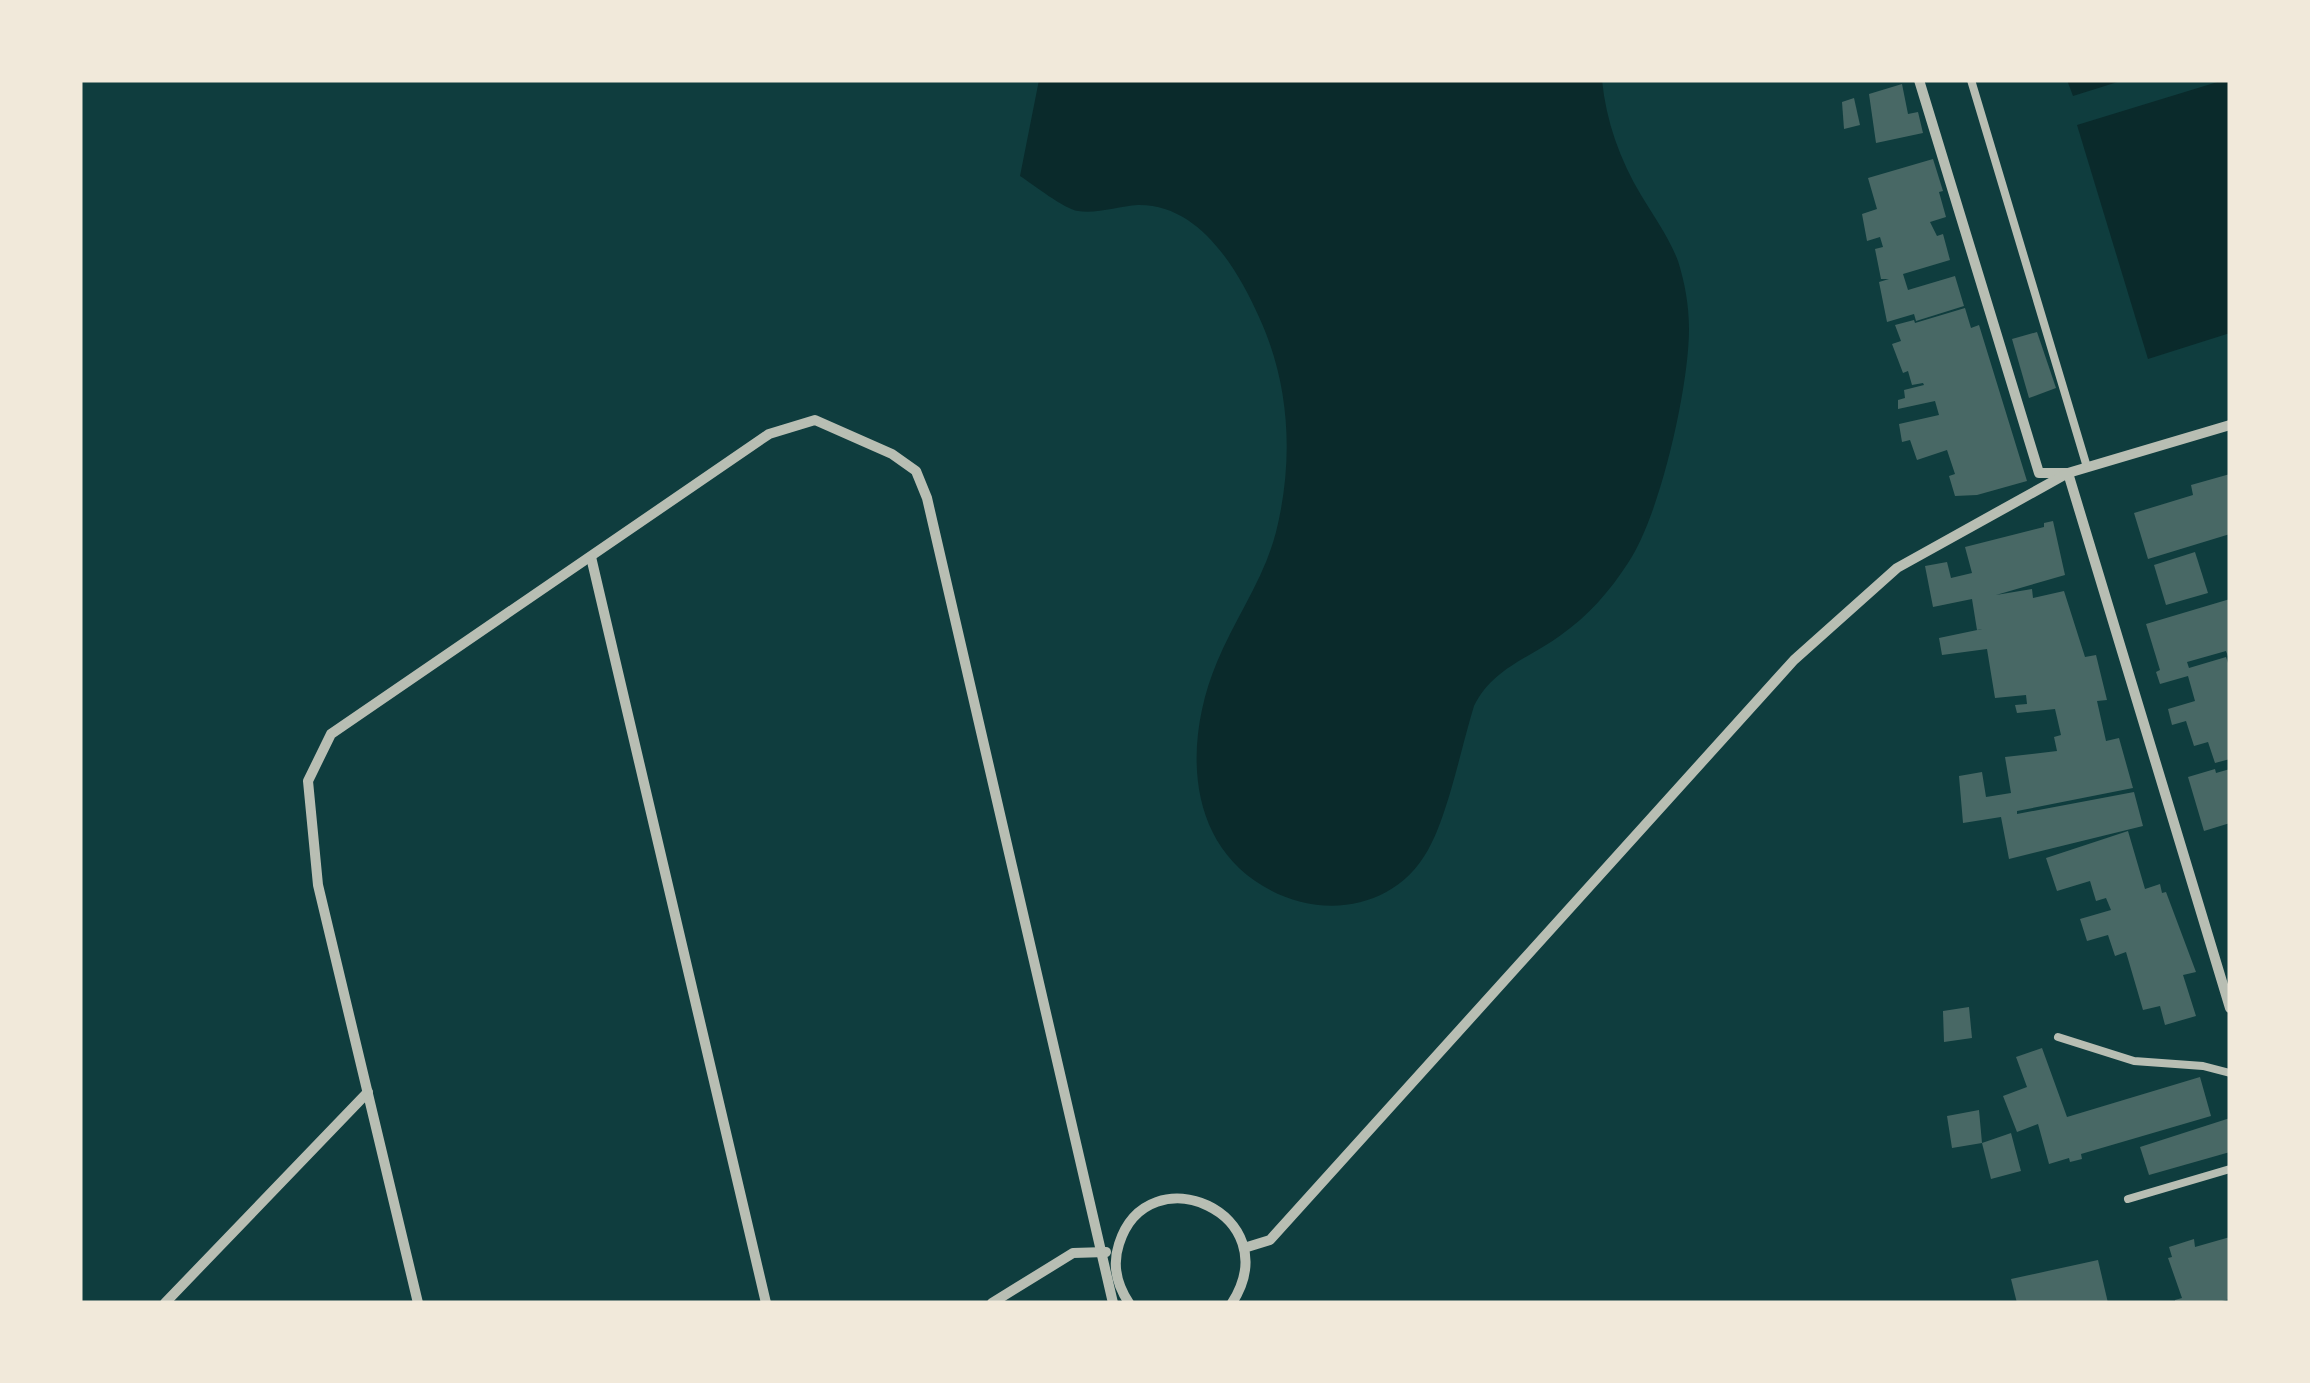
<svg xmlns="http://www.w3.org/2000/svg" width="2310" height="1383" viewBox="0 0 2310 1383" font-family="'IBM Plex Sans',sans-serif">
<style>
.water{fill:#0a2a2b}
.building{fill:#486865}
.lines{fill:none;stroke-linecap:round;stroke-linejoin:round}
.service{stroke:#b8beb3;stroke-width:8}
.minor{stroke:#b8beb3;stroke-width:10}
</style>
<rect width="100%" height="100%" fill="#0f3d3e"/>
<g class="water">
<path d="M1039,80H1602C1606,121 1620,160 1641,195C1654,217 1669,237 1678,261C1685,283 1689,306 1689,329C1689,387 1660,516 1628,563C1610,591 1588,616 1561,635C1528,659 1493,668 1474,706C1461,748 1448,815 1428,850C1394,911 1319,920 1263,886C1184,839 1185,738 1217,662C1235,618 1264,579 1276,532C1294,460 1290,384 1259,317C1237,268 1199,204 1138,205C1119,206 1097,214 1078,211C1064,209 1034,185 1020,176Z"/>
<path d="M2067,80H2124L2073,96Z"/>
<path d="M2224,80H2230V333L2148,359L2077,125Z"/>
</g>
<g class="building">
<path d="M1902,84L1908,114L1918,112L1923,133L1876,143L1869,94Z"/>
<path d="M1854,98L1860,125L1844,129L1842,102Z"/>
<path d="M1933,159L1943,191L1939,192L1946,217L1930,222L1937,236L1943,234L1950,260L1903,274L1908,290L1955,276L1964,306L1916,321L1914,314L1887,322L1879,282L1889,279H1881L1875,249L1883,247L1880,237L1867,241L1862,214L1877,209L1868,178Z"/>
<path d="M1965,308L1971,328L1979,325L2027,481L1977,495L1955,496L1949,476L1955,474L1947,450L1917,460L1910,440L1902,442L1899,424L1939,415L1935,401L1898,409V400L1905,398L1904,390L1924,385L1923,383L1912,385L1908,371L1903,373L1892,344L1901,341L1895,325L1914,320L1915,323Z"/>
<path d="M2037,332L2056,388L2029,398L2012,339Z"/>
<path d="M2230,474V534L2148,559L2134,513L2193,495L2191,485Z"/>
<path d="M2053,521L2065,575L1996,595L2032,589L2033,598L2064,591L2085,657L2096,655L2107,700L2097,701L2106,741L2119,738L2133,788L2017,811V814L2134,792L2143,826L2009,859L2001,817L1963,823L1959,776L1982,772L1986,797L2011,793L2005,757L2057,751L2054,737L2061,735L2055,709L2017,713L2015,705L2027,704L2026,695L1995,698L1987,649L1942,655L1939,638L1982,629L1977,630L1972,599L1933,607L1925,566L1947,562L1951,578L1972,573L1965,547L2044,527V523Z"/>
<path d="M2195,552L2208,593L2166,605L2154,565Z"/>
<path d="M2230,599V662L2226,651L2187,662L2189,668L2226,657L2230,669V759L2215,763L2208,742L2194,746L2186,721L2172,725L2168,709L2195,701L2188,676L2160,684L2156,672L2160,670L2146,624Z"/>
<path d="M2215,769L2216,773L2230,769V823L2204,831L2188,777Z"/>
<path d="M2128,831L2145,889L2160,884L2162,893L2166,892L2196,972L2183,975L2196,1016L2165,1025L2160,1006L2143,1010L2126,952L2115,956L2108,935L2087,941L2080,919L2111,910L2106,898L2096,901L2090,881L2057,891L2046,858Z"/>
<path d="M1969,1007L1972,1038L1944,1042L1943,1011Z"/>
<path d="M2042,1048L2067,1117L2200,1077L2211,1116L2081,1154L2082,1159L2070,1162L2069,1158L2049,1164L2038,1124L2017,1132L2003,1096L2027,1087L2016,1057Z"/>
<path d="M1979,1110L1982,1143L2011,1133L2021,1171L1991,1179L1982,1143L1952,1148L1947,1116Z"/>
<path d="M2230,1118V1152L2149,1175L2140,1147Z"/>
<path d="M2230,1237V1299L2214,1303H2175V1300L2182,1298L2168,1258L2172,1257L2169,1247L2194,1239L2195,1247Z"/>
<path d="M2098,1260L2108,1303H2017L2011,1279Z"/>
</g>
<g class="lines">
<g class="service">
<path d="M1971,80L2087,467"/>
<path d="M2058,1037L2134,1061L2203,1066L2230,1073"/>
<path d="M2128,1199L2230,1169"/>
</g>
<g class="minor">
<path d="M1919,80L2039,473H2067"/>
<path d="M2068,473L2230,1008"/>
<path d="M591,557L766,1303"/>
<path d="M1244,1248L1270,1240L1794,660L1897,568L2068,473L2230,425"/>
<path d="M165,1303L368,1092"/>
<path d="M418,1303L318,885L308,781L331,734L769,434L815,420L892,454L916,471L927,498L1113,1303"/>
<path d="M992,1303L1073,1253L1106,1252"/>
<path d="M1129,1303C1117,1285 1112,1265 1119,1244C1148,1152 1289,1214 1232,1303"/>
</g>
</g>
<rect width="2310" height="1383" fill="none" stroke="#f1e9da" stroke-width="165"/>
</svg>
